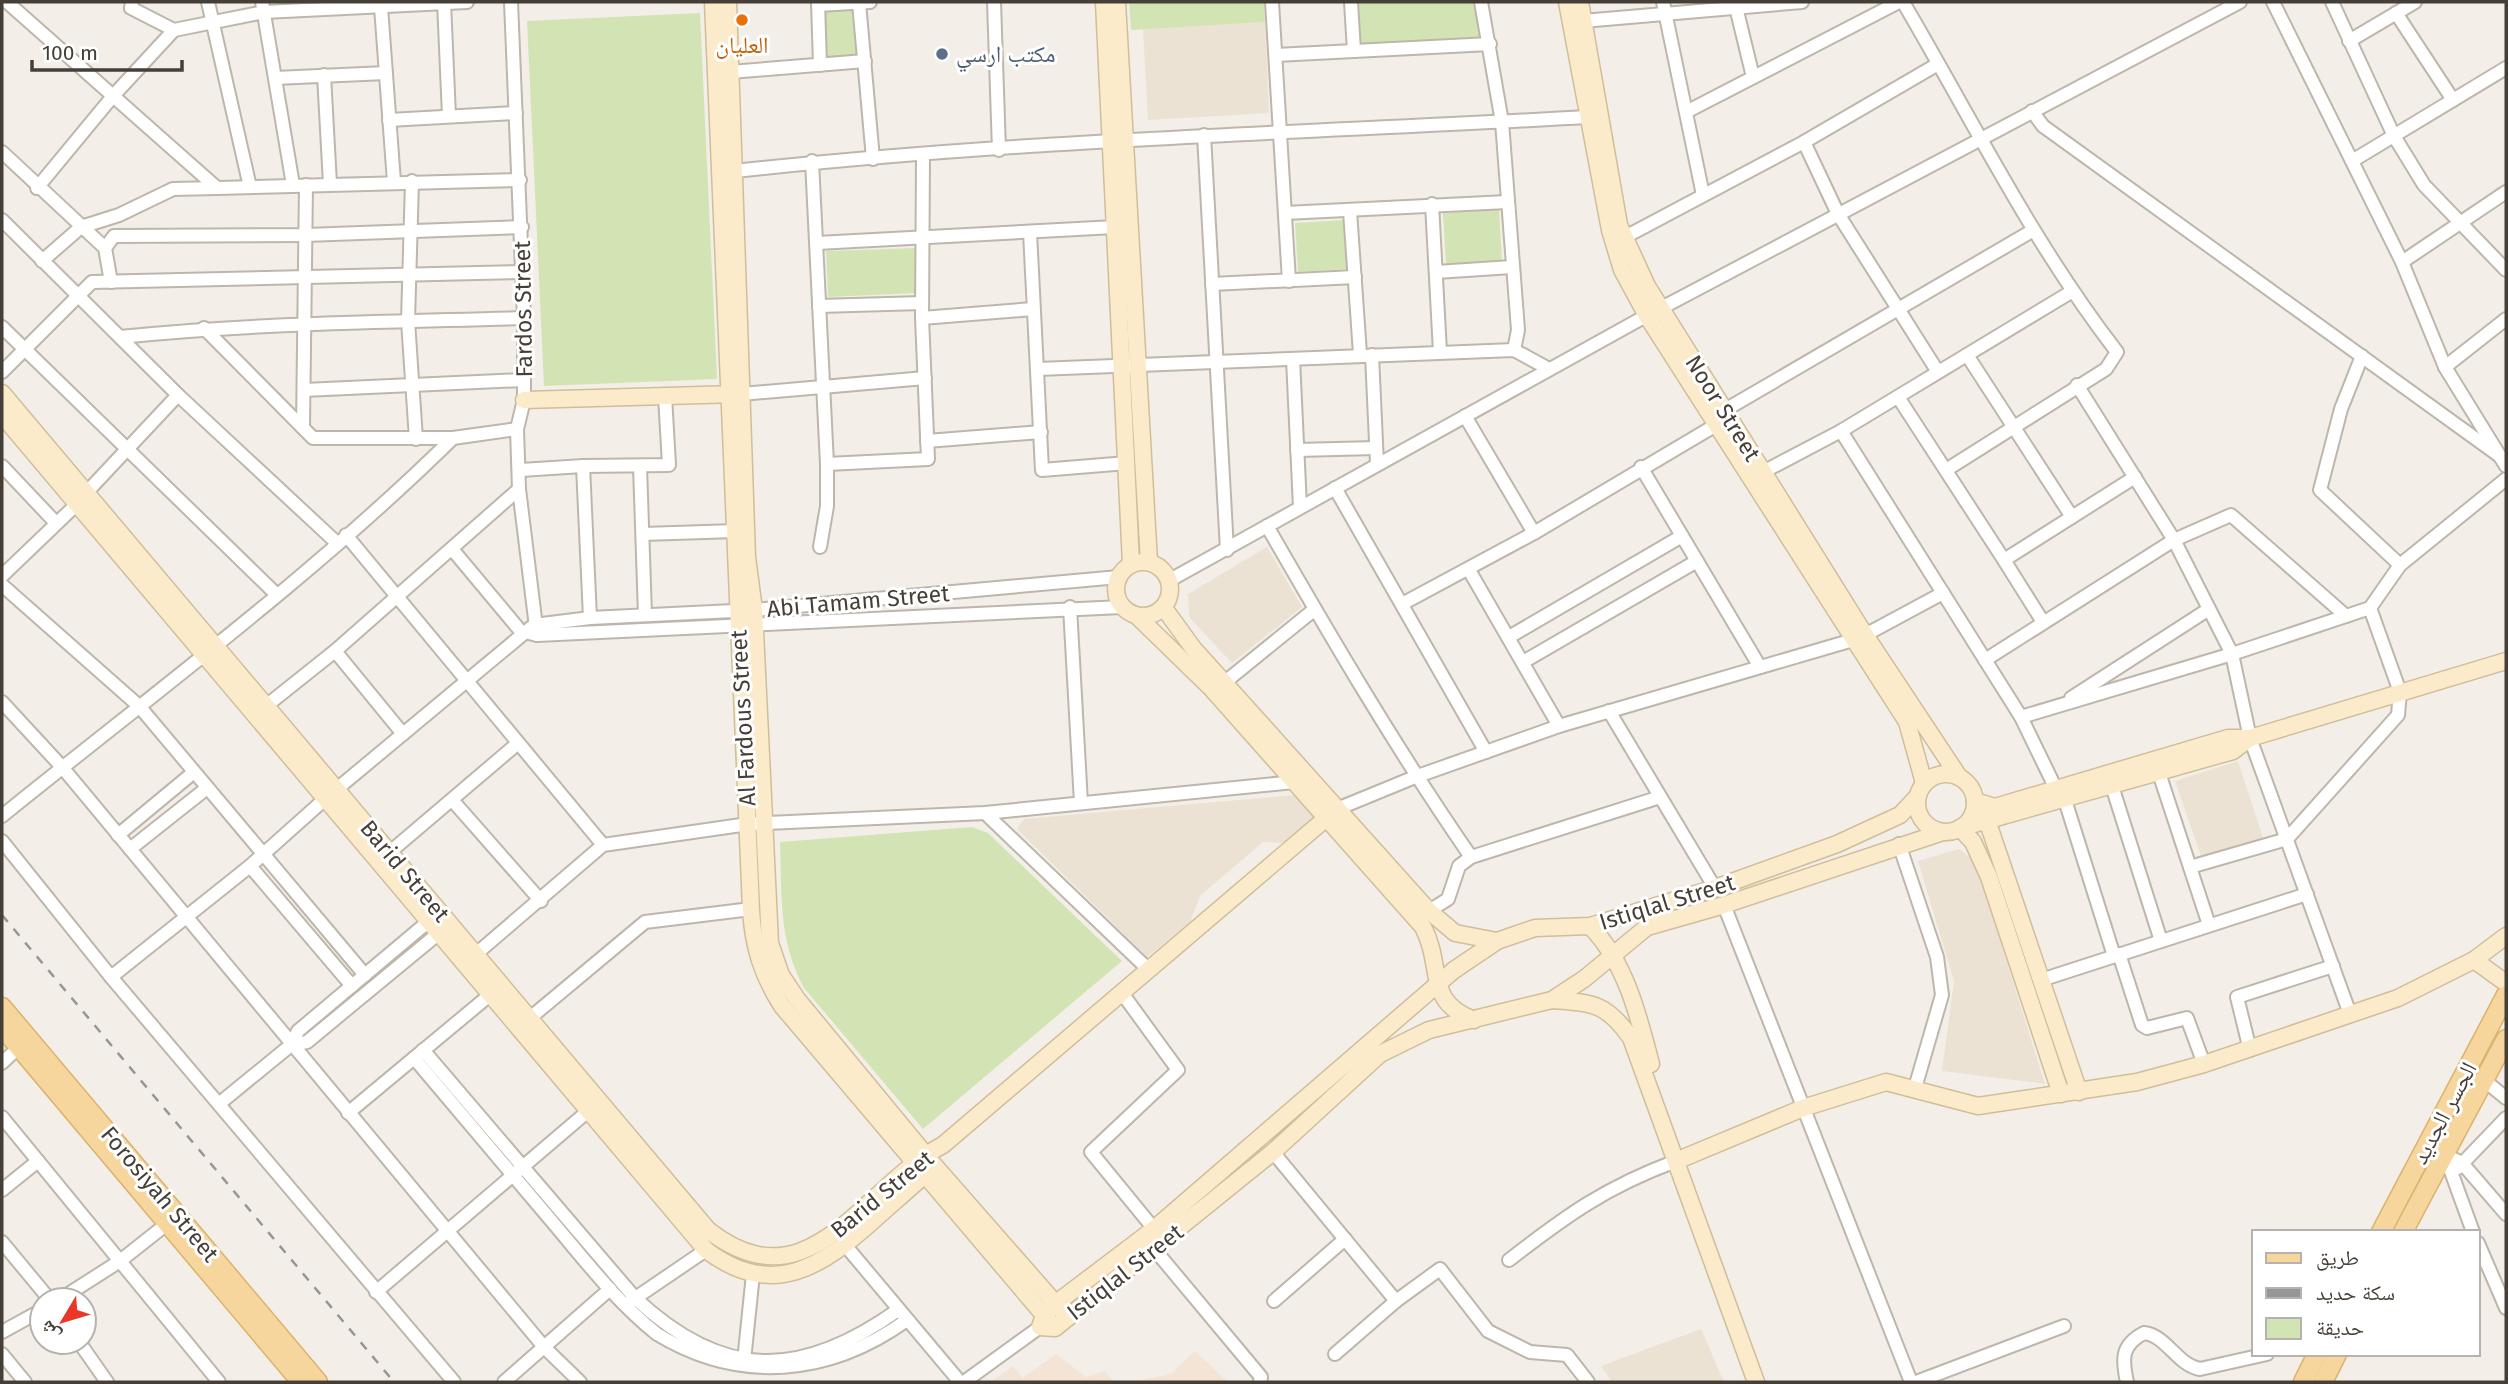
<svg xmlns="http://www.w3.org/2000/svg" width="2508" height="1384" viewBox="0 0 2508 1384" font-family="'Fira Sans','Noto Naskh Arabic',sans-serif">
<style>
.commercial{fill:#f3e4d5}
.education{fill:#ebe2d3}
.green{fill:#d2e4b4}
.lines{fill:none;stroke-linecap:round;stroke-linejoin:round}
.street-casing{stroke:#beb6ab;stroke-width:16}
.secondary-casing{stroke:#cfbe9b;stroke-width:19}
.primary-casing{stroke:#dbb26e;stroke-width:21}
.street{stroke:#fff;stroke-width:12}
.secondary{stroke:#fbebca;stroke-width:16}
.primary{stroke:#f7d69d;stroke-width:18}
.rail{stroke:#969696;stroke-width:2.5;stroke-dasharray:9 9;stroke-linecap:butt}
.food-dot{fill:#e8710a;stroke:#fff;stroke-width:2.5}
.service-dot{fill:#5c6f8a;stroke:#fff;stroke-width:2.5}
.labels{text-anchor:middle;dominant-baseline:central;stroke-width:6;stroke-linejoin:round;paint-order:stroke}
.food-label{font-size:23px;fill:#c56008;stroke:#fff}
.service-label{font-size:23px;fill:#4e5e75;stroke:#fff;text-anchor:start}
.street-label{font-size:23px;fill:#463f37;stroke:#fff}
</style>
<rect width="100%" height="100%" fill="#f3efe8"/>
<g class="commercial">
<path d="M1195,1351L1228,1382H1132L1171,1374Z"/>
<path d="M1056,1354L1086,1377L1105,1371L1114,1382H991L1013,1366L1023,1378Z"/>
</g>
<g class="education">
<path d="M1265,22L1269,113L1148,120L1143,29Z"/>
<path d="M1267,547L1302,607L1232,663L1189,617L1188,594Z"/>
<path d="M2238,761L2264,841L2202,859L2175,781Z"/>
<path d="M1296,795L1315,817L1284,843L1263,842L1200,896L1190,922L1147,957L1017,829L1024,819Z"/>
<path d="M1959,849L1975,861L2045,1084L1942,1071L1954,981L1918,861Z"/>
<path d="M1701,1329L1724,1382H1612L1601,1366Z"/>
</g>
<g class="green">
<path d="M1129,2H1264L1265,22L1131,30Z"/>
<path d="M1358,2H1473L1480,38L1361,44Z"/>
<path d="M855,10L860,55L827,59L824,11Z"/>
<path d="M700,13L717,379L544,386L527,21Z"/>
<path d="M1499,210L1502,261L1446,264L1443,213Z"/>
<path d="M1344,220L1347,269L1298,272L1295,223Z"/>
<path d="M918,248L917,293L828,297L826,251Z"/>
<path d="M972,827L988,833L1122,961L923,1129L804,988C778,939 782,896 780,842Z"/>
</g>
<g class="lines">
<g class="street-casing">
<g id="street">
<path d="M7,2L217,188L520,180"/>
<path d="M132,2L131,8L174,30L264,12L467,2"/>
<path d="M208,2L250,187"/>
<path d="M262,2L293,185"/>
<path d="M444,2L449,116"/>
<path d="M511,2L524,318V400L517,429L519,489L537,635"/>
<path d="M818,2L820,65"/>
<path d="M994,2L999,150"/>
<path d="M1272,2L1289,281"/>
<path d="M1351,2L1354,51"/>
<path d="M1481,2L1502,122L1518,330L1514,350"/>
<path d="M1663,2L1703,195"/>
<path d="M1903,2C1973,121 2032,242 2117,352L2106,369L1946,470"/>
<path d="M2273,2L2402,262L2445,367L2506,466"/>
<path d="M2332,2L2394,136L2424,185L2506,270"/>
<path d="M859,3L873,159"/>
<path d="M1735,3L1753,77"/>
<path d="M818,5L870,2"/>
<path d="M381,7L394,182"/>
<path d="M2396,13L2453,100"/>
<path d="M1583,21L1802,2"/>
<path d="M2349,41L2415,2"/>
<path d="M1276,55L1490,44"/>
<path d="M730,72L865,61"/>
<path d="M324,75L330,184"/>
<path d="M275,78L386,73"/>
<path d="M2032,111L2043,126L2501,457"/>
<path d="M1686,112L1899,2"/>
<path d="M389,120L516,113"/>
<path d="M1204,135L1227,550"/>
<path d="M1804,142L1838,214L1938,372"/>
<path d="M2,152L105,248L111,282"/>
<path d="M812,161L827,464V506L820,547"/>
<path d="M2352,161L2506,68"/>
<path d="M726,172C1012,140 1301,133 1588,117"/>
<path d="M412,181L408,321L416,439"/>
<path d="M37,188L113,96L174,30"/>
<path d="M1432,204L1440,352"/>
<path d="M1350,211L1360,354"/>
<path d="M1285,213L1507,202"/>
<path d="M2,220L178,395L337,543"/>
<path d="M1030,232L1042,470L1127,463"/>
<path d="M1625,237L1804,142L1938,64"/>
<path d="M817,243L1115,227"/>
<path d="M105,248L114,236L306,235L522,227"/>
<path d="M42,261L81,227L119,215L173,189L217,188"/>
<path d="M2402,262L2506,192"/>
<path d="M1436,272L1512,267"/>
<path d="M1212,284L1355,277"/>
<path d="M819,306L922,303"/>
<path d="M922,318L1033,309"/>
<path d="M2,327L276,594"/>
<path d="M204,328L313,438H453L517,429"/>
<path d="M120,337C254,323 389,322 524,318"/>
<path d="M1372,355L1377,464"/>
<path d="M1967,355L2072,517"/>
<path d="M2362,356L2341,409L2320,490L2400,565"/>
<path d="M1293,359L1300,507"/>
<path d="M2445,367L2506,319"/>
<path d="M1038,369L1514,350L1549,369"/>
<path d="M2,372L92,282L523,272"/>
<path d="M2077,385L2174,540L2232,654L2250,738L2350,1014"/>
<path d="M304,390L523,380"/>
<path d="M741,394L925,378"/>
<path d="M1898,397L2004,560L2135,477"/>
<path d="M1725,410L2032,231"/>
<path d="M1465,416L1534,533"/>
<path d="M303,427L306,185"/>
<path d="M1841,431L2021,717L2056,789"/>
<path d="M927,441L1041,432"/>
<path d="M1297,450L1376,448"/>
<path d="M827,464L928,459L922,318L923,156"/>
<path d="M2,466L56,523"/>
<path d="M583,466L590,618"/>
<path d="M640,466L645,615"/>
<path d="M1641,467L1760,667"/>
<path d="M521,470L583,466L669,465L665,396"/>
<path d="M1763,472L1841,431L2071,292"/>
<path d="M1335,488L1486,752"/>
<path d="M86,493L178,395"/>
<path d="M1267,526C1332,639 1397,750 1471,857"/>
<path d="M643,534L736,531"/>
<path d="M346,535L603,845"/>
<path d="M452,549L523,634"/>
<path d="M2004,560L2043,622"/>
<path d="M1469,570L1559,726"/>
<path d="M2,576L77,504"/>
<path d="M1170,580L1635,322L2240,2"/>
<path d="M2,585L139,706L365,975"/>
<path d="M1402,604L1534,533L1716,425"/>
<path d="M1070,607L1081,803"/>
<path d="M529,633L537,635L1122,607"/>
<path d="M1865,635L1943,593"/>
<path d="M1509,637L1682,536"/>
<path d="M335,651L403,734"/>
<path d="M1985,660L2174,540L2231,515L2346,616"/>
<path d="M1523,662L1697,561"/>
<path d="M1225,682L1315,609"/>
<path d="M2071,698L2209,609"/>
<path d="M2,702L62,767L544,1347L580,1382"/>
<path d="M266,706L335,651L519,489"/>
<path d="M1609,711L1715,888"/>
<path d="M2021,717L2232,654L2370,608L2400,565L2506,479"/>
<path d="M2159,773L2209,925"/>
<path d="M2112,786L2161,941"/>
<path d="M2065,800L2114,956"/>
<path d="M453,801L541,901"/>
<path d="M1337,809L1415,777L1559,726L1853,640"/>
<path d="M985,813L1149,970"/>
<path d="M2,816C154,693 314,575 453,438"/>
<path d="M118,835L194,772"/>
<path d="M2,841L111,977L454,1382"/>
<path d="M1899,844L1937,957L1942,995L1915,1088"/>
<path d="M130,849L207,788"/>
<path d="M390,852L517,744"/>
<path d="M250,866L352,986"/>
<path d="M2190,867L2287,839L2398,715L2400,692L2370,608"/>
<path d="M1724,905L1911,1382"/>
<path d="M1429,911L1448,899L1459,866L1471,857L1660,797"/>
<path d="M2119,954L2142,1025L2147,1028L2187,1018L2204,1064"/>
<path d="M469,960L603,845L748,824L985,813L1294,782L1300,778"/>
<path d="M111,977L250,866L326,798L534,625L590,618L754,610L1119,577"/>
<path d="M2041,980L2307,894"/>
<path d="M1122,993L1178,1070L1091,1152L1154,1229"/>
<path d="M530,1018L645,922L751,909"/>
<path d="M291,1045L307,1042L439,933"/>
<path d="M423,1050L635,1298C724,1381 801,1379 898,1310"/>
<path d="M2250,1050L2237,997L2333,966"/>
<path d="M414,1058C461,1114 508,1170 555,1225C587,1263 618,1303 657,1334C739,1384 829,1376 907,1320"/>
<path d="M2,1063L19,1047"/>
<path d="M2484,1080L2506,1098"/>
<path d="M220,1103L291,1045L298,1031L429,921"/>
<path d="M348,1113L491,994"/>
<path d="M2,1117L219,1382"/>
<path d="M1273,1152L1396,1301L1440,1269L1488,1331L1530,1352L1567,1355L1588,1382"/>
<path d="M2445,1155L2462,1163L2506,1214"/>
<path d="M2445,1155L2473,1232"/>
<path d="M2458,1168L2506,1118"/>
<path d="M2,1190L38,1161"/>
<path d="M2,1242L50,1300"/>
<path d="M2478,1243L2506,1308"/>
<path d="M845,1245L960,1382"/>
<path d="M1155,1250L1261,1377L1260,1382"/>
<path d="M1509,1260C1567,1215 1606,1187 1676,1161"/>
<path d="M376,1292L594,1106"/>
<path d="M59,1300L120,1261L168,1223"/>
<path d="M631,1301L706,1250"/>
<path d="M1274,1301L1345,1239"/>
<path d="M2,1332L42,1310"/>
<path d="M79,1342L107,1382"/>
<path d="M2,1354L25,1382"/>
<path d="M1335,1354L1396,1301"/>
<path d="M744,1361L753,1274"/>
<path d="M504,1382L610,1289"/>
<path d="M964,1382L1040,1327"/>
<path d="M1916,1382L2064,1326"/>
<path d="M2127,1382C2122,1359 2121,1345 2144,1333C2166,1335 2177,1365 2200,1369L2267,1354"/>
</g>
</g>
<g class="secondary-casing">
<g id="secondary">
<path d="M713,2L751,909C753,946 762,975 782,1006L1049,1321"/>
<path d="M728,2L747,557L754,610L770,943L781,975L797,999L934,1165L1062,1311"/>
<path d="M1104,2L1131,564"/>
<path d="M1117,2L1149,562"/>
<path d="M1567,2L1610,230L1622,270L1647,316L1907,722L1924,783"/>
<path d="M1580,2L1619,225L1647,286L1865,635L1959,777"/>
<path d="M2,393L708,1230C810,1310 863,1186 943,1145L1337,809"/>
<path d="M524,400L738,394"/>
<path d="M2,415L706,1250C773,1301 823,1266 876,1218C895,1201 914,1185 933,1167"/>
<circle cx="1143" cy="589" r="27"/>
<path d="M1164,608L1193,648L1429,911L1455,933L1497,941"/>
<path d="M1137,616L1211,688L1423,927C1444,967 1424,1001 1474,1020"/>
<circle cx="1946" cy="803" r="29"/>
<path d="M1918,796L1900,815L1837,844L1715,888L1590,926L1535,928L1497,941L1454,970L1154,1229L1055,1304L1044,1315L1040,1327L1055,1328L1273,1152L1380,1054L1429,1030L1552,1000L1584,979L1647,927L1724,905L1943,832"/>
<path d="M1975,801L1995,807L2228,738H2250L2506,661"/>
<path d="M1975,801L1988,823L2079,1092"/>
<path d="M1960,828L2233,751L2250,738"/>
<path d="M1960,828L1973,842L1989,877L2061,1094"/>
<path d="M1590,926C1625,961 1639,1017 1651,1064"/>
<path d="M2474,960L2506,983"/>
<path d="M1552,1000C1594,1003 1606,1003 1631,1038L1756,1382"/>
<path d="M1676,1161L1803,1108L1886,1082L1978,1106L2137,1082L2204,1064L2398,998L2474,960L2506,936"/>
</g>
</g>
<g class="primary-casing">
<g id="primary">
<path d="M2,1007L318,1382"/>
<path d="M2,1027L301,1382"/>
<path d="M2381,1232L2506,995"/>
<path d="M2403,1232L2506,1039"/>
<path d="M2303,1382L2317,1354"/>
<path d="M2323,1382L2337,1354"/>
</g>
</g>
<use href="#street" class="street"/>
<use href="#secondary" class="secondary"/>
<use href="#primary" class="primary"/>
<path class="rail" d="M2,915L394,1382"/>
</g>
<circle class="food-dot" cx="742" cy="20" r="7"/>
<circle class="service-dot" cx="942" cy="54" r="7"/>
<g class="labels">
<g class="food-label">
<text x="742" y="45">العليان</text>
</g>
<g class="service-label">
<text x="956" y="54">مكتب ارسي</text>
</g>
<g class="street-label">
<text transform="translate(523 309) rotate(-91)">Fardos Street</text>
<text transform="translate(1723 408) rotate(58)">Noor Street</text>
<text transform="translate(858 601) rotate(-5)">Abi Tamam Street</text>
<text transform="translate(743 718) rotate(-93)">Al Fardous Street</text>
<text transform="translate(405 871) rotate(50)">Barid Street</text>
<text transform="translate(1667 902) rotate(-17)">Istiqlal Street</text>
<text transform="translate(2444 1113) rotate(-62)">الجسر الجديد</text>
<text transform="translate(160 1194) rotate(50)">Forosiyah Street</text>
<text transform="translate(882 1194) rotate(-39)">Barid Street</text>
<text transform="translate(1125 1272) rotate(-38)">Istiqlal Street</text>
</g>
</g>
<rect width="2508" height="1384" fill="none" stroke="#463f37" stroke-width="7"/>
<rect x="2252" y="1230" width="228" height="126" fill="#ffffff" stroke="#b5b2af" stroke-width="2"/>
<rect x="2266" y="1253" width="35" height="10" fill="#f7d69d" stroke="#b5b2af" stroke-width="2"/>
<text x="2316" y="1265" font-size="21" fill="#463f37">طريق</text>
<rect x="2266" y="1288" width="35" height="10" fill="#969696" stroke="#b5b2af" stroke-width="2"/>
<text x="2316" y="1300" font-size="21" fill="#463f37">سكة حديد</text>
<rect x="2266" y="1318" width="35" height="21" fill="#d2e4b4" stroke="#b5b2af" stroke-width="2"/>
<text x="2316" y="1335" font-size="21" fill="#463f37">حديقة</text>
<g transform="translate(63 1321) rotate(232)"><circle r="33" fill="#ffffff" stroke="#b5b2af" stroke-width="2"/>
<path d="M0-5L12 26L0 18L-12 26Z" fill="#ea3728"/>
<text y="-10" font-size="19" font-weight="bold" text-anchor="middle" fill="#463f37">ش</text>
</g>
<path d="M32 60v10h150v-10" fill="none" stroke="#463f37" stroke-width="3.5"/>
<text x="42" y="60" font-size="21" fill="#463f37" stroke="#ffffff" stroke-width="5" paint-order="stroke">100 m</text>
</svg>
